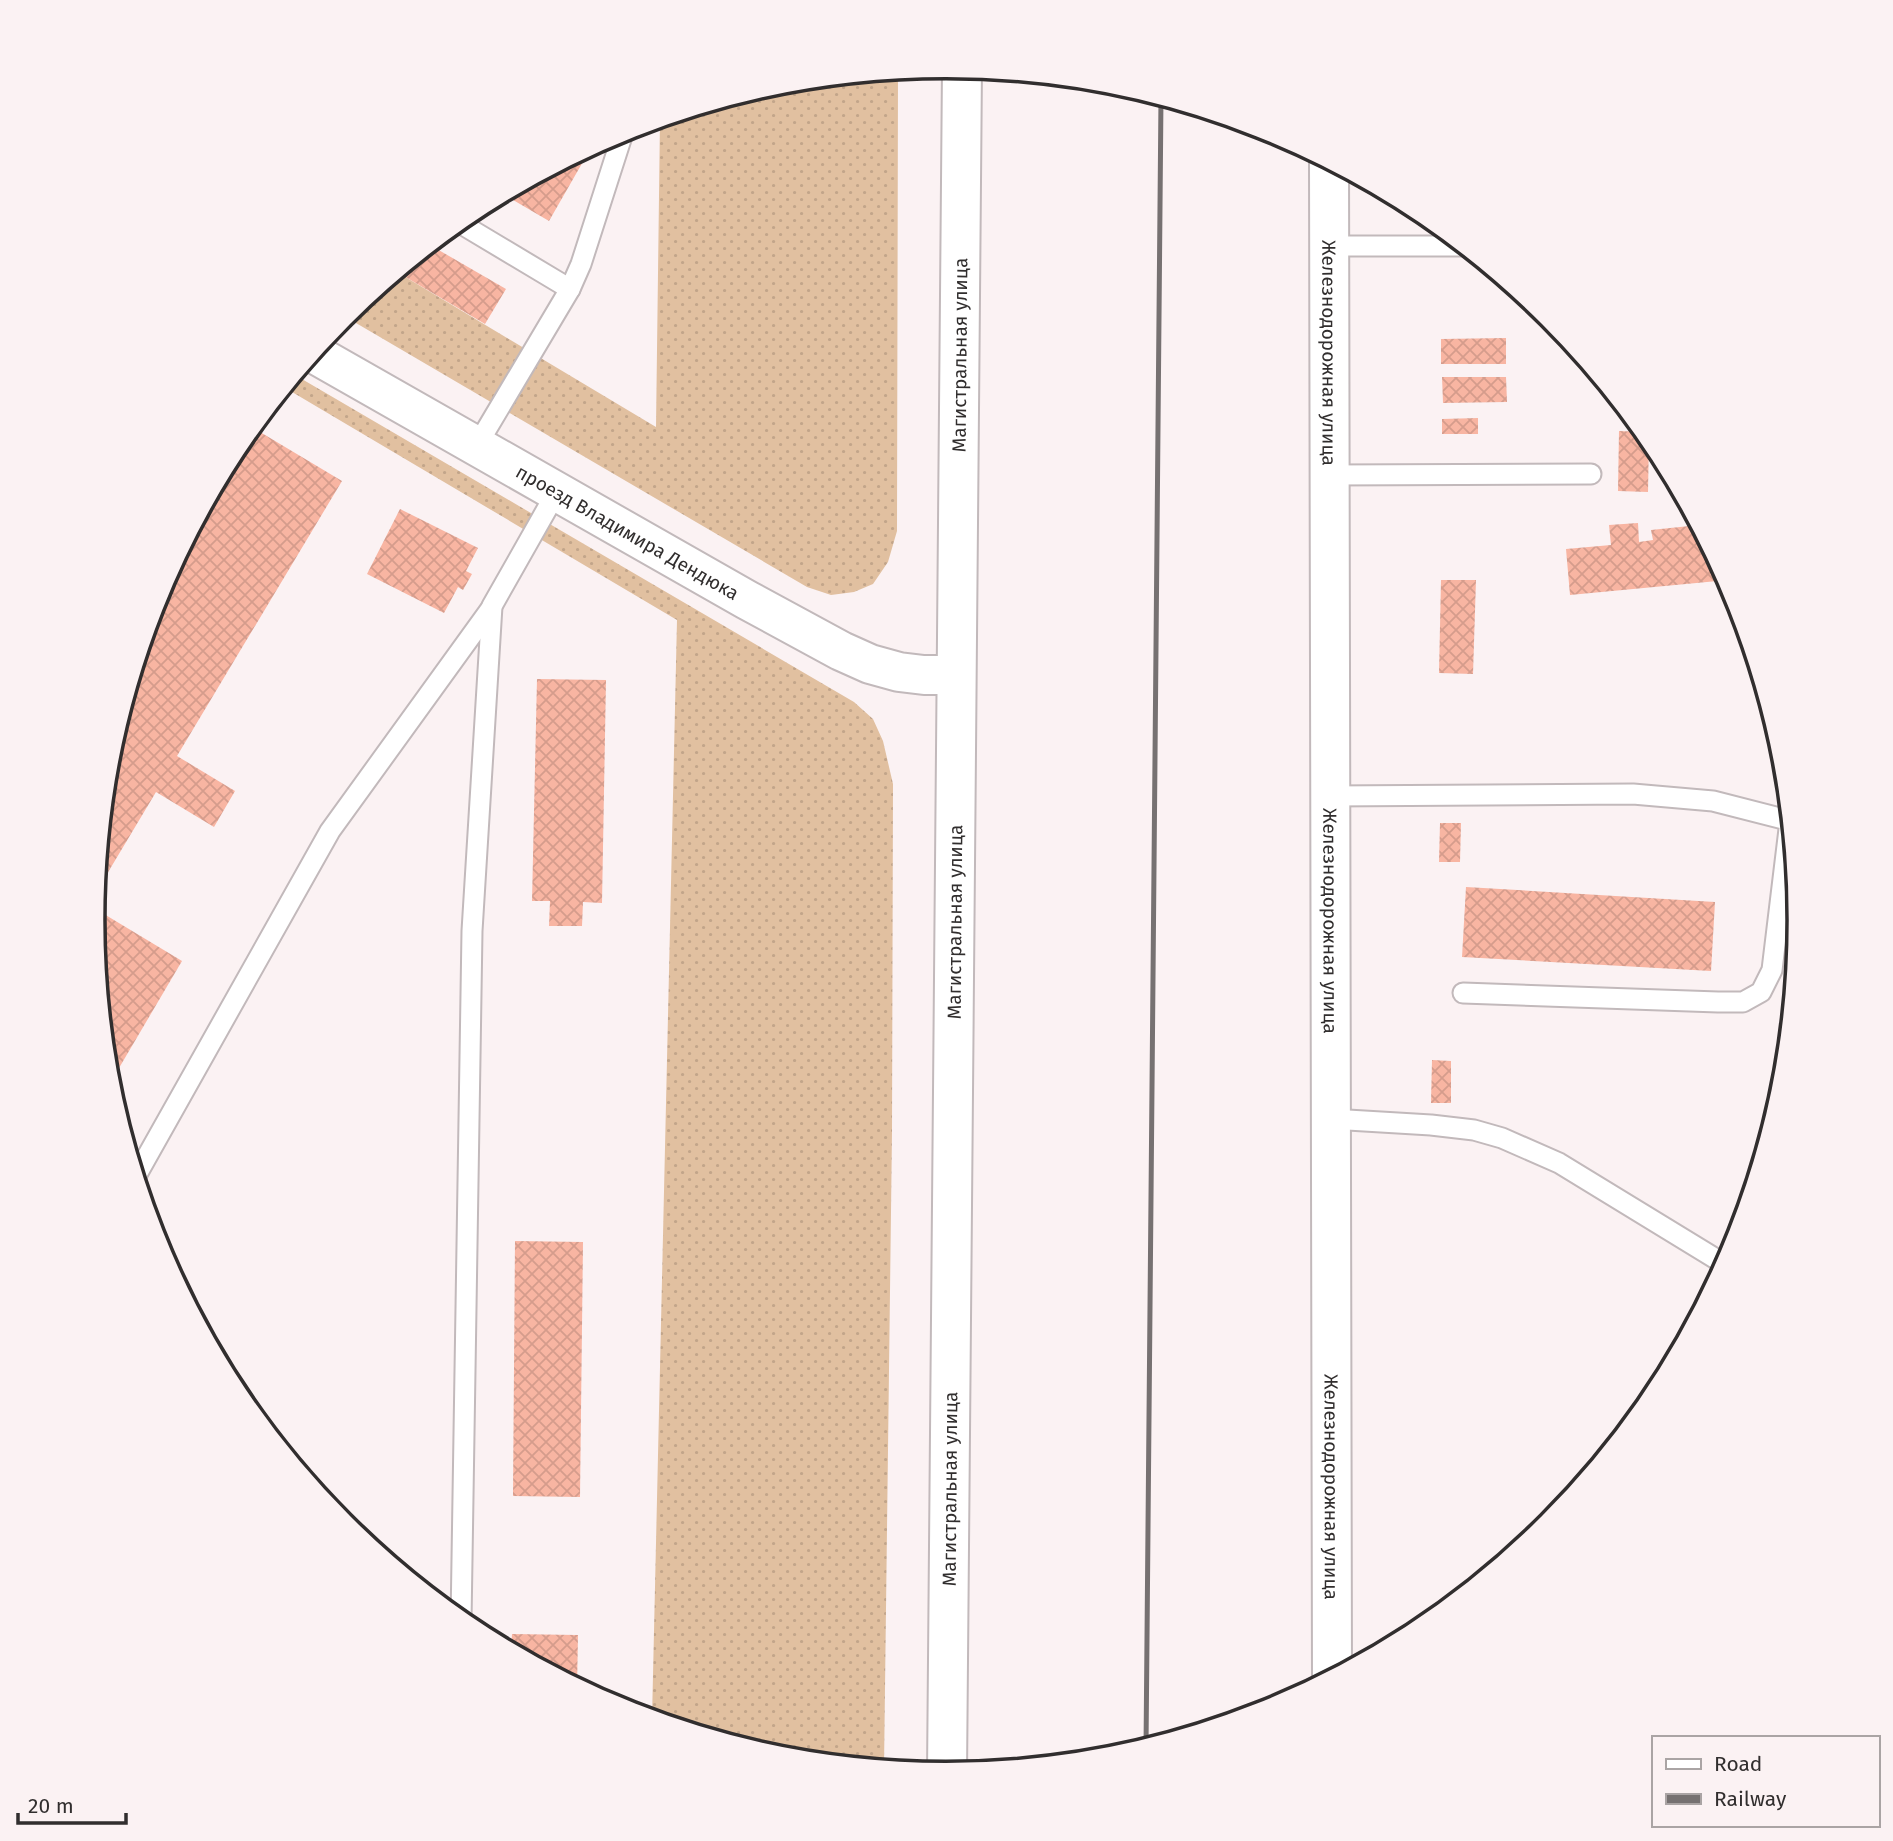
<svg xmlns="http://www.w3.org/2000/svg" width="1893" height="1841" viewBox="0 0 1893 1841" font-family="'Fira Sans',sans-serif">
<style>
.grass{fill:url(#grass-dots)}
.building{fill:url(#building-cross-hatch)}
.lines{fill:none;stroke-linecap:round;stroke-linejoin:round}
.lane-casing{stroke:#c2b9bb;stroke-width:23}
.street-casing{stroke:#c2b9bb;stroke-width:42}
.secondary-casing{stroke:#c2b9bb;stroke-width:42}
.lane{stroke:#fff;stroke-width:19}
.street{stroke:#fff;stroke-width:38}
.secondary{stroke:#fff;stroke-width:38}
.rail{stroke:#767171;stroke-width:5}
.labels{text-anchor:middle;dominant-baseline:central;stroke-width:6;stroke-linejoin:round;paint-order:stroke}
.street-label{font-size:19px;fill:#312e2e;stroke:#fbf2f3}
.rim{fill:none;stroke:#312e2e;stroke-width:3.5}
</style>
<defs>
<pattern id="grass-dots" width="8" height="8" patternUnits="userSpaceOnUse" patternTransform="scale(1.75)"><rect width="8" height="8" fill="#e1c0a0"/><path d="M2 2h.1M6 6h.1" fill="none" stroke="#c2a58a" stroke-width="1.8" stroke-linecap="round"/></pattern>
<pattern id="building-cross-hatch" width="8" height="8" patternUnits="userSpaceOnUse" patternTransform="scale(1.75)"><rect width="8" height="8" fill="#f8b5a2"/><path d="M0 0l8 8M0 8l8-8" fill="none" stroke="#d59c8c"/></pattern>
</defs>
<rect width="100%" height="100%" fill="#fbf2f3"/>
<g class="grass">
<path d="M898,71L897,531L888,562L873,584L854,592L831,595L807,587L344,316L397,272L656,427L660,119L780,83Z"/>
<path d="M295,375L854,702L873,719L883,741L893,784L892,1133L884,1768L780,1758L652,1719L677,620L287,389L279,394Z"/>
</g>
<g class="building">
<path d="M592,146L549,221L503,194L552,168Z"/>
<path d="M430,245L506,289L485,324L397,272Z"/>
<path d="M1506,338V364H1441V339Z"/>
<path d="M1442,377H1506L1507,402L1443,403Z"/>
<path d="M1478,418V434H1442V419Z"/>
<path d="M255,429L342,481L177,756L235,791L214,827L156,792L95,894L109,754L158,593Z"/>
<path d="M1619,431L1645,432L1649,437L1648,492L1618,491Z"/>
<path d="M400,509L478,548L466,571L472,574L463,590L458,587L444,613L367,574Z"/>
<path d="M1638,523L1639,542L1653,540L1651,530L1699,525L1728,580L1570,595L1566,549L1611,545L1609,525Z"/>
<path d="M1441,580H1476L1473,674L1439,673Z"/>
<path d="M537,679L606,680L602,903L583,902L582,926H549L550,901H532Z"/>
<path d="M1440,823H1461L1460,862H1439Z"/>
<path d="M1466,887L1715,902L1711,971L1462,957Z"/>
<path d="M94,908L182,961L109,1085L93,920Z"/>
<path d="M1784,1028L1790,1029L1787,1060L1780,1059Z"/>
<path d="M1432,1060L1451,1061V1103H1431Z"/>
<path d="M515,1241L583,1242L580,1497L513,1496Z"/>
<path d="M512,1634L578,1635L577,1687L511,1652Z"/>
</g>
<g class="lines">
<g class="lane-casing">
<g id="lane">
<path d="M458,222L570,289"/>
<path d="M1329,246H1464"/>
<path d="M476,447L570,289L581,264L624,130"/>
<path d="M1329,475L1591,474"/>
<path d="M1330,796L1633,794L1713,801L1791,821"/>
<path d="M1463,993L1718,1002H1743L1761,992L1772,970L1790,821"/>
<path d="M1331,1119L1431,1125L1474,1130L1502,1138L1559,1163L1726,1265"/>
<path d="M136,1176L330,831L492,607"/>
<path d="M461,1622L472,931L492,606L556,493"/>
</g>
</g>
<g class="street-casing">
<g id="street">
<path id="s1" d="M1329,161L1332,1678"/>
<path id="s2" d="M313,353L747,600L841,651L870,664L899,672L924,675H956"/>
</g>
</g>
<g class="secondary-casing">
<g id="secondary">
<path id="s3" d="M947,1774L962,68"/>
</g>
</g>
<use href="#lane" class="lane"/>
<use href="#street" class="street"/>
<use href="#secondary" class="secondary"/>
<path class="rail" d="M1146,1748L1161,97"/>
</g>
<g class="labels">
<g class="street-label">
<text stroke="none"><textPath href="#s1" startOffset="192">Железнодорожная улица</textPath></text>
<text stroke="none"><textPath href="#s3" startOffset="1419">Магистральная улица</textPath></text>
<text stroke="none"><textPath href="#s2" startOffset="362">проезд Владимира Дендюка</textPath></text>
<text stroke="none"><textPath href="#s1" startOffset="760">Железнодорожная улица</textPath></text>
<text stroke="none"><textPath href="#s3" startOffset="852">Магистральная улица</textPath></text>
<text stroke="none"><textPath href="#s1" startOffset="1326">Железнодорожная улица</textPath></text>
<text stroke="none"><textPath href="#s3" startOffset="285">Магистральная улица</textPath></text>
</g>
</g>
<path d="M0 0H1893V1841H0ZM105 920a841 841 0 1 1 1682 0a841 841 0 1 1-1682 0Z" fill="#fbf2f3" fill-rule="evenodd"/>
<path class="rim" d="M105 920a841 841 0 1 1 1682 0a841 841 0 1 1-1682 0Z"/>
<rect x="1652" y="1736" width="228" height="91" fill="#fbf2f3" stroke="#aaa4a4" stroke-width="2"/>
<rect x="1666" y="1759" width="35" height="10" fill="#ffffff" stroke="#aaa4a4" stroke-width="2"/>
<text x="1714" y="1771" font-size="21" fill="#312e2e">Road</text>
<rect x="1666" y="1794" width="35" height="10" fill="#767171" stroke="#aaa4a4" stroke-width="2"/>
<text x="1714" y="1806" font-size="21" fill="#312e2e">Railway</text>
<path d="M18 1813v10h108v-10" fill="none" stroke="#312e2e" stroke-width="3.5"/>
<text x="28" y="1813" font-size="21" fill="#312e2e" stroke="#fbf2f3" stroke-width="5" paint-order="stroke">20 m</text>
</svg>
